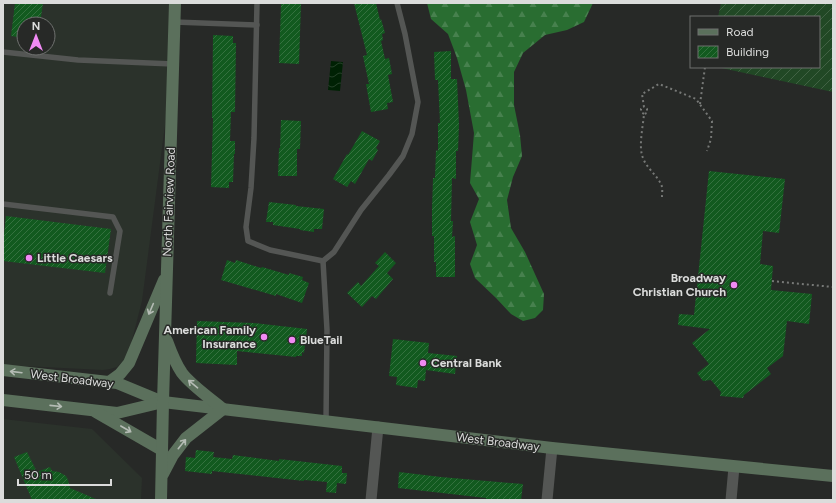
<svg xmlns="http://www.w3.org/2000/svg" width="836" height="503" viewBox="0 0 836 503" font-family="Figtree,sans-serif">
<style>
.built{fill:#2b322b;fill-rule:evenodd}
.forest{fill:url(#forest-firs)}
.garden{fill:url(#garden-furrows)}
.water{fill:url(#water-waves)}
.building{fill:url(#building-hatch)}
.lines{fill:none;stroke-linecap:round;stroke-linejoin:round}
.path{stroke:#777977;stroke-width:2;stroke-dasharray:2 3;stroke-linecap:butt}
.lane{stroke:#545654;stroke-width:5.5}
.street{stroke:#545654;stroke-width:11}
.secondary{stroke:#5b705c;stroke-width:12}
.oneway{stroke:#b5bcb5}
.poi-dot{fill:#f18af4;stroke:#272927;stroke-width:1.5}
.labels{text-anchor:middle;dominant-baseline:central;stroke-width:3;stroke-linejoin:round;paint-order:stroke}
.street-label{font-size:12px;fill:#dbdcdb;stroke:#272927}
.poi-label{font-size:12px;font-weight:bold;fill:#dbdcdb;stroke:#272927;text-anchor:start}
</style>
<defs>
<pattern id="forest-firs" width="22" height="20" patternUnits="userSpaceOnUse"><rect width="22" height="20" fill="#296d31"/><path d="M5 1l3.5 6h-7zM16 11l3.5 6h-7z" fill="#47814e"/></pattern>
<pattern id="garden-furrows" width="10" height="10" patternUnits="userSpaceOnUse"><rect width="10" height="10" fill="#214825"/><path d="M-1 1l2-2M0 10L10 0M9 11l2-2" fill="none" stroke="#416244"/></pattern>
<pattern id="water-waves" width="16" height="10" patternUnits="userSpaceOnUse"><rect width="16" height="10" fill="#002104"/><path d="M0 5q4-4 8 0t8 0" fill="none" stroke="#254128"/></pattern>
<pattern id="building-hatch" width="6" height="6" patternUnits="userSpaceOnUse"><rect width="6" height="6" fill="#125a1f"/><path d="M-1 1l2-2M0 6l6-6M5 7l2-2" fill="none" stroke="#34713f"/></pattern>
</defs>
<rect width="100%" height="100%" fill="#272927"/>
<g class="built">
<path d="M3,3H175L173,64L142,301L130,348L126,358L117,367L110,369L103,370L3,365ZM24,24H48V48H24Z"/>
<path d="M3,419L92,429L142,478L141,500H3Z"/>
</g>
<path class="forest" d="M427,3H593L584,22L567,30L545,35L523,53L514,72V105L520,135L522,156L513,177L507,200L511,228L525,252L544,294L543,310L535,318L523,321L511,314L496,298L475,278L470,264L477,245L470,222L479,199L470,183L474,133L466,90L457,58L448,34L431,19Z"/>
<path class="garden" d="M721,3H833V92L717,67H819V17H718Z"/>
<path class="water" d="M331,61L343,62L340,91L328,90Z"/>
<g class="building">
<path d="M15,3H43L40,24H24V38L11,36Z"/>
<path d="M281,3H301L299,64L279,63Z"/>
<path d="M354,3H376L380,20L381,19L385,33L382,34L383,40L381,41L385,59L389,58L392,74L388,75L393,102L387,103L388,109L371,112L366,84H369L363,56L367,55Z"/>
<path d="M213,35L233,36V43H236L235,112H231L230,141H235V154H234L233,182H229V188L211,187L213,118H212Z"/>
<path d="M451,51V79H457L459,125L458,151H456V179L452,178L451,221H453L452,237L455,236V277H436V262H434V236H432V209L433,178H435L436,150L438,151V123H440L438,80H435L434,52Z"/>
<path d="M281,120L301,121L300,149H297V176H278L279,148H280Z"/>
<path d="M362,131L380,141L376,148L378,150L372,161L369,159L355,184L351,181L347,187L333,179L347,154L348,155Z"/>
<path d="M709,171L785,179L779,233L763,231L760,264L773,266L771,290L812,294L809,324L787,321L783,356L767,368L771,374L744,395L743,398L720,396L721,392L711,380L703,381L697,373L709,364L692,343L710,329L678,325L679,314L694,315Z"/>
<path d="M269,202L296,205V206L324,209L322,229H314V232L300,230V229L273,225V222H266Z"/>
<path d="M6,216L111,229L105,273L3,261V244Z"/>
<path d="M385,252L396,263L387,273L393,279L376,299L372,296L362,307L347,293L358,282L361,286L379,266L375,263Z"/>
<path d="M227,260L235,263L236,260L261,268L262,267L289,275V273L303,277L302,280L309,283L302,303L276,294V296L221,280Z"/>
<path d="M197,321L253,323L307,329L304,353L302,352V356H296V357L237,351V365L196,363Z"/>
<path d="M393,339L429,343L428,353L457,356L455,374L426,370L425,381L418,380L417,388L396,385L397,377L389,376Z"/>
<path d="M196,450L214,452L213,457L232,459L233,455L279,461V459L342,466V473H347L346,484L337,483L336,493L326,492L327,482L304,480V481L212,471V474L185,471L186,457L195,458Z"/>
<path d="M27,452L37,472L50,467L52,471L59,472L66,476L68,480L70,488L98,500H32L14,457Z"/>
<path d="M399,472L441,477L523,484L521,500H497L486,499V498L398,488Z"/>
</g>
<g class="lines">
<g class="path">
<path d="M700,104L705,67"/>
<path d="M644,114L641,112V109L644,107"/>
<path d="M662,197C662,193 663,188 661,184C656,174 645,167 642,155C639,144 643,126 644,114L647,113V109L644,107L642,94L659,84L696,99L712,121L711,139L707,151"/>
<path d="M772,281L833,287"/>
</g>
<g class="lane">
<path d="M257,3L254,138L251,188L246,227L248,241L270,250L323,261"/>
<path d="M174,22L257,25"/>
<path d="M3,52L78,60L173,64"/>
<path d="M3,204L113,217L120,231L110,293"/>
<path d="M323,261L334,252L361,210L389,175L403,156L412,134L418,102L405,34L397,3"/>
<path d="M323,261L327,330L326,421"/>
</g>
<g class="street">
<path d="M371,500L378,427"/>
<path d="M547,500L552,448"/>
<path d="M731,500L734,467"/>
</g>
<g class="secondary">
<path d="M3,370L117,383L163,402L552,448L833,476"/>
<path d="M109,382L120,374L129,363L164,280"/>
<path d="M3,400L117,413L163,402"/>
<path d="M96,412L162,450"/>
<path d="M163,474L173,455L186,438L223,409C211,399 191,385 182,373C175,363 171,352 167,341"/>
<path d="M161,500L163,402L175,3"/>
</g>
</g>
<defs><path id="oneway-shaft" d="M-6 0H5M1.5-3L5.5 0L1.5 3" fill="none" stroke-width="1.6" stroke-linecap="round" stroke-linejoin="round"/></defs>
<g class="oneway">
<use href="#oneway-shaft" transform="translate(151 309) rotate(113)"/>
<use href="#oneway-shaft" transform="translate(16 372) rotate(-173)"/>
<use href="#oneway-shaft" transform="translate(193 384) rotate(-140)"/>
<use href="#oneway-shaft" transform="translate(56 406) rotate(6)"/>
<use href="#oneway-shaft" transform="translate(126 429) rotate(30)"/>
<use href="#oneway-shaft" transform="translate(182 444) rotate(-51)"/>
</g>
<g class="poi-dot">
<circle cx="29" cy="258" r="4"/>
<circle cx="734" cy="285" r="4"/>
<circle cx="264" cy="337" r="4"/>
<circle cx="292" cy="340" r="4"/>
<circle cx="423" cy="363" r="4"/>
</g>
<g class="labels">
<g class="street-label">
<text transform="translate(169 202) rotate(-88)">North Fairview Road</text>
<text transform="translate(72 379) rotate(7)">West Broadway</text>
<text transform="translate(498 442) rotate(7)">West Broadway</text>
</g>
<g class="poi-label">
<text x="37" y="258">Little Caesars</text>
<text x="726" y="278" text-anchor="end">Broadway<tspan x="726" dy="14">Christian Church</tspan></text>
<text x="256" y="330" text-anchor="end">American Family<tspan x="256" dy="14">Insurance</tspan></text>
<text x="300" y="340">BlueTail</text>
<text x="431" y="363">Central Bank</text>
</g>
</g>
<rect width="836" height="503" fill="none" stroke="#dbdcdb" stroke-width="8"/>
<rect x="690" y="16" width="130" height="52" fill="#272927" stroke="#6f716f"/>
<rect x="698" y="29" width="20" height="6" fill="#5b705c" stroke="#6f716f"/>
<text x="726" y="36" font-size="12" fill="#dbdcdb">Road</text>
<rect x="698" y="46" width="20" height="12" fill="url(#building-hatch)" stroke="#6f716f"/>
<text x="726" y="56" font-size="12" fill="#dbdcdb">Building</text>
<g transform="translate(36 36)"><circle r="19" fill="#272927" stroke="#6f716f"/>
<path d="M0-3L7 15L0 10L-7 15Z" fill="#f18af4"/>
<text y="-6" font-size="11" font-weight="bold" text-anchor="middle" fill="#dbdcdb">N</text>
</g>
<path d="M18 479v6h93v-6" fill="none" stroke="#dbdcdb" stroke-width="2"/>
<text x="24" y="479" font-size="12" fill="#dbdcdb" stroke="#272927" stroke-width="3" paint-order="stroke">50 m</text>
</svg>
